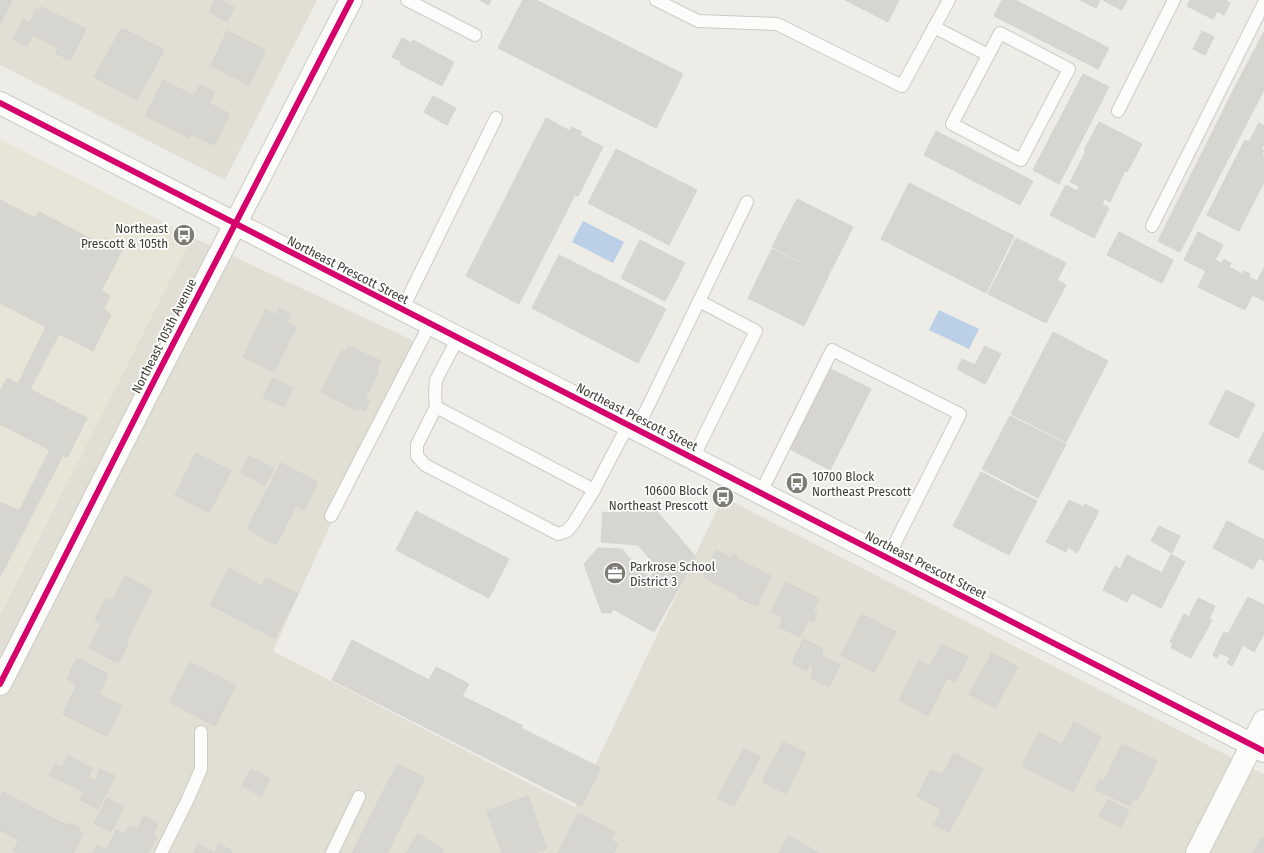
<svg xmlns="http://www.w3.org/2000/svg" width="1264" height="853" viewBox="0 0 1264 853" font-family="'Fira Sans Condensed',sans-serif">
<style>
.residential{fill:#e1ded4}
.education{fill:#e7e5d7}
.water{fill:#bbd0e7}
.building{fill:#d6d5d0;stroke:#d5d3cd}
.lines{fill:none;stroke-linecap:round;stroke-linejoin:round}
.service-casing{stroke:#cbcac5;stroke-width:14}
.minor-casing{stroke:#cbcac5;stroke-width:24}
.tertiary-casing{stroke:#cbcac5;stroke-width:24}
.service{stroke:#fcfcfb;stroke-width:12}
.minor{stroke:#fcfcfb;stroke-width:22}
.tertiary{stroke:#fcfcfb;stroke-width:22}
.cycleway-casing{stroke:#fff;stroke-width:8}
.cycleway{stroke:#d6006c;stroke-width:6}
.labels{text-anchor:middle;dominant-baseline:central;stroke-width:3.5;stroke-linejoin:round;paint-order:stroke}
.poi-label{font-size:13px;fill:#413e34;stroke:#fff;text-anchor:end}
.street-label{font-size:13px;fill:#413e34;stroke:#fff}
</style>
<rect width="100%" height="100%" fill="#edece7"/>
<g class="residential">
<path d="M0,0H317L225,180L0,65Z"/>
<path d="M192,237L414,341L273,651L575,807L723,497L1264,774V853H0V615Z"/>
</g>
<path class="education" d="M0,139L192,237L0,615Z"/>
<g class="water">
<path d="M583,221L624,242L613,263L572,242Z"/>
<path d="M939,310L979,329L969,349L929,330Z"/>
</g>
<g class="building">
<path d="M0,0H12L0,24Z"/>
<path d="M215,0H220L234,7L227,22L209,12Z"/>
<path d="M480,0H491L489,5Z"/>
<path d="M523,0H536L683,74L656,128L498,48Z"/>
<path d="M845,0H899L888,22Z"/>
<path d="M1002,0H1015L1109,48L1098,69L994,16Z"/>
<path d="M1080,0H1100L1096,8Z"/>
<path d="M1104,0H1127L1122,10L1104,1Z"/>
<path d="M1190,0H1225L1230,3L1224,15L1217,11L1213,19L1187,6Z"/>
<path d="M41,7L86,29L70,60L55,53L58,48L33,35L27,46L13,39L23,19L30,23L36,9L39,11Z"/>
<path d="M122,28L164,50L137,100L94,77L107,54Z"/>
<path d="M227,31L266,50L249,85L211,66Z"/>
<path d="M1202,31L1214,37L1205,55L1193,49Z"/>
<path d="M1264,32V90L1180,252L1158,241L1236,85Z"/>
<path d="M402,38L411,43L413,40L454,62L442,86L400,64L402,62L392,57Z"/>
<path d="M1083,74L1109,87L1059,184L1033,170Z"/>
<path d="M163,80L194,96L200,85L215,92L209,103L230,114L214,145L191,134L189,138L145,116Z"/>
<path d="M433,96L456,108L447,125L424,112Z"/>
<path d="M546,118L570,131L572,127L582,132L580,135L603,147L578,196L575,195L519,304L466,276Z"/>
<path d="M1099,122L1142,144L1127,172L1125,171L1110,202L1104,199L1102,204L1109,208L1094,238L1050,215L1066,185L1077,191L1079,186L1070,182L1086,151L1084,150Z"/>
<path d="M1259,123L1264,126V144L1261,149L1264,150L1262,156L1264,157V182L1239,231L1207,215L1245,140L1249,142Z"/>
<path d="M936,131L1033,181L1020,205L924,155Z"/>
<path d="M616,149L697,190L669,245L588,203Z"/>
<path d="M909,183L1014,236L986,293L881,239Z"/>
<path d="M797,199L853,227L828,276L772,247Z"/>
<path d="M0,200L35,218L39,212L103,245L106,238L124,247L101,291L110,296L104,308L110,314V317L93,351L59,334L30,389L87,418L67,458L63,455L0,577V502L19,511L50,450L0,424V392L7,378L18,384L46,327L0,303Z"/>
<path d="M1119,232L1173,260L1162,283L1107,255Z"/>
<path d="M1198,232L1223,245L1215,260L1222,263L1224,259L1231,263L1229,267L1242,274L1244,271L1250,274L1249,277L1257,281L1264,268V301L1252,295L1245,310L1198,287L1206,271L1184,260Z"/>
<path d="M1016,238L1066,263L1057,280L1066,285L1046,323L988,294Z"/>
<path d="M640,240L685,263L665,301L621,278Z"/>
<path d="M772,249L828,277L804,326L748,298Z"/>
<path d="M559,255L666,309L638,363L532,308Z"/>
<path d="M279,308L291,314L287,322L296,327L274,372L243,357L266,309L276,315Z"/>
<path d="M1053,332L1108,361L1066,442L1011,414Z"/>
<path d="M985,346L1001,354L985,384L957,369L962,359L975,365Z"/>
<path d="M348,347L353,348L381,361L377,369L379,371L365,399L370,401L365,411L359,408L358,411L321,392L342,350L346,351Z"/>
<path d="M831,369L871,389L830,470L790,449Z"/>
<path d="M273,378L293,388L284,407L263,397Z"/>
<path d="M1226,390L1255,404L1238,438L1209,424Z"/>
<path d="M1010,416L1066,444L1038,498L982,469Z"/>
<path d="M1264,432V470L1248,462Z"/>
<path d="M196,453L231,471L209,513L175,495Z"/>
<path d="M249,456L274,468L265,485L241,473Z"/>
<path d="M281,463L318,482L304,510L296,506L276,545L247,529Z"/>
<path d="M981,472L1037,501L1009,555L953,526Z"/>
<path d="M1069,500L1083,507L1085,504L1099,511L1077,553L1068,547L1066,552L1046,542Z"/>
<path d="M619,506L655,509L696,557L654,632L613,609L611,613H602L584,564L598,548L622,549L635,565V568L651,577L657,567L638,545L601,542L603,512L619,513Z"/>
<path d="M416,511L509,559L489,598L396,550Z"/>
<path d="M1227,521L1264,540V561L1259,558L1253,569L1213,548Z"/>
<path d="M1159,526L1180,536L1172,553L1151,541Z"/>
<path d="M716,550L732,558L734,554L738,556L737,559L771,576L757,606L738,598L739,596L703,577Z"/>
<path d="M1171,554L1185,562L1161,608L1132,593L1127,602L1103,590L1115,566L1120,569L1127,555L1162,573Z"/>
<path d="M229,568L262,586L266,578L298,594L275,638L210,605Z"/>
<path d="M125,576L152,590L126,642L129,643L118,663L89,648L101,624L95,620L106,598L112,601Z"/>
<path d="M786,582L819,599L813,611L817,613L813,622L809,619L800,637L779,627L784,618L771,611Z"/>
<path d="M1248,597L1264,605V634L1254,652L1243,645L1232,666L1227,663L1230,658L1220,653L1217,658L1213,655L1224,632L1228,634Z"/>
<path d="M1198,598L1215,606L1209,619L1212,620L1191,658L1171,648L1173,643L1170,642L1184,614L1189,617Z"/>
<path d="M862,614L896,632L874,672L841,655Z"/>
<path d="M803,639L823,649L821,655L840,665L829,687L810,678L814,668L810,665L806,671L793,664L795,657Z"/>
<path d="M352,640L429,680L436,667L469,684L462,696L523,726L521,728L601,768L581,806L332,680Z"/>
<path d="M941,644L968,657L955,682L947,678L928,716L899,700L919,661L930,666Z"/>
<path d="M992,653L1018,667L995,708L969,694Z"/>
<path d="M77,658L108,674L99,694L122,706L107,736L63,714L77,684L67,679Z"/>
<path d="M190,662L236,685L215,726L169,702Z"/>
<path d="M1074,722L1101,737L1073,792L1022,766L1039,732L1062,745Z"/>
<path d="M783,742L806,753L786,794L762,782Z"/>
<path d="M1122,744L1157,761L1137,801L1133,799L1130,806L1095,789L1100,779L1104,781Z"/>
<path d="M744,748L760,757L734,806L718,798Z"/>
<path d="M954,753L983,769L949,832L934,825L942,810L917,796L931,770L942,775Z"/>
<path d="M68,756L92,768L88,777L95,781L100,769L115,776L98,809L80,800L84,792L49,775L55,764L62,768Z"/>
<path d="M397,764L425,778L387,853H352Z"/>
<path d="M251,769L270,779L261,796L242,786Z"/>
<path d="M3,792L68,826L70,823L81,829L79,831L83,834L73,853H17L13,851L19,840L0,830V798Z"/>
<path d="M528,796L547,848L535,853H502L487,811Z"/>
<path d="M107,798L124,807L111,832L94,823Z"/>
<path d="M1108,799L1129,811L1121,827L1099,816Z"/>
<path d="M578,813L615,832L611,840L618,844L613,853H558Z"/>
<path d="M144,816L158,823L153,835L157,836L148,853H93L97,845L107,850L116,830L124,834L130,825L138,829Z"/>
<path d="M418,834L444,850L442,853H406Z"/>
<path d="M789,836L819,853H779Z"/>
<path d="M1261,838L1264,840V853H1253Z"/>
<path d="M198,844L214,853H194Z"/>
<path d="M219,844L232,851L231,853H215Z"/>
</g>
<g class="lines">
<g class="service-casing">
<g id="service">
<path d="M407,0L475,35"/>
<path d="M656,0L698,21L777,24L902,86L949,0"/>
<path d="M934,27L988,55"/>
<path d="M1000,33L1069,69L1021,160L952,124Z"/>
<path d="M1118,111L1174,0"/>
<path d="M1152,226L1264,3"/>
<path d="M402,310L496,118"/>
<path d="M436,407L435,393L436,380L458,338"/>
<path d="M637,429L747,202"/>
<path d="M693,458L756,331L699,301"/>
<path d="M594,490L436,407L417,445V456L425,465L558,534L567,531L573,524L594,490L628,425"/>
<path d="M761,492L832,350L960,414L888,557"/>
<path d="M331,516L430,324"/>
<path d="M161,853L187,801L201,769V732"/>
<path d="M332,853L359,797"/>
</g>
</g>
<g class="minor-casing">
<path id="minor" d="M1197,853L1264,721"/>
</g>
<g class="tertiary-casing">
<g id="tertiary">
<path d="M0,103L1264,751"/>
<path d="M0,684L156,377L351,0"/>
</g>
</g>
<use href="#service" class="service"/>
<use href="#minor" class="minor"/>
<use href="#tertiary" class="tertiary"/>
<g class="cycleway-casing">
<g id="cycleway">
<path d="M0,103L1264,751"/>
<path d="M0,684L156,377L351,0"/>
</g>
</g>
<use href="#cycleway" class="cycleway"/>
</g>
<defs>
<g id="bus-disc" transform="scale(1.15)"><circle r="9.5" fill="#7d7b73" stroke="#fff"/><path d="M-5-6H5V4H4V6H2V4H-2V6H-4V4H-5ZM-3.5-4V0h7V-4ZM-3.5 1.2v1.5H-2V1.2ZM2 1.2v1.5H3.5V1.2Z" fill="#fff"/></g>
<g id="office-disc" transform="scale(1.15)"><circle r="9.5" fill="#7d7b73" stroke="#fff"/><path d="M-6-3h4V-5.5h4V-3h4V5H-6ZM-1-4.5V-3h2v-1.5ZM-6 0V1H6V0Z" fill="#fff"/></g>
</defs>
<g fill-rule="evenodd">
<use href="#bus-disc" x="184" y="235"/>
<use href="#bus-disc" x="797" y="483"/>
<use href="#bus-disc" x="723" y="497"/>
<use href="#office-disc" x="615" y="573"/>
</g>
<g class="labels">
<g class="poi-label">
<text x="168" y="228">Northeast<tspan x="168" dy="15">Prescott &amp; 105th</tspan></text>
<text x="812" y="476" text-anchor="start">10700 Block<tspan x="812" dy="15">Northeast Prescott</tspan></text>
<text x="708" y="490">10600 Block<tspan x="708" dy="15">Northeast Prescott</tspan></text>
<text x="630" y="566" text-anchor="start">Parkrose School<tspan x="630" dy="15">District 3</tspan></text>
</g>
<g class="street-label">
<text transform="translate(348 270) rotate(27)">Northeast Prescott Street</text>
<text transform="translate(164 336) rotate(-63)">Northeast 105th Avenue</text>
<text transform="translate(637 417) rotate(27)">Northeast Prescott Street</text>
<text transform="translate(926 565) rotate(27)">Northeast Prescott Street</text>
</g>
</g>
</svg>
